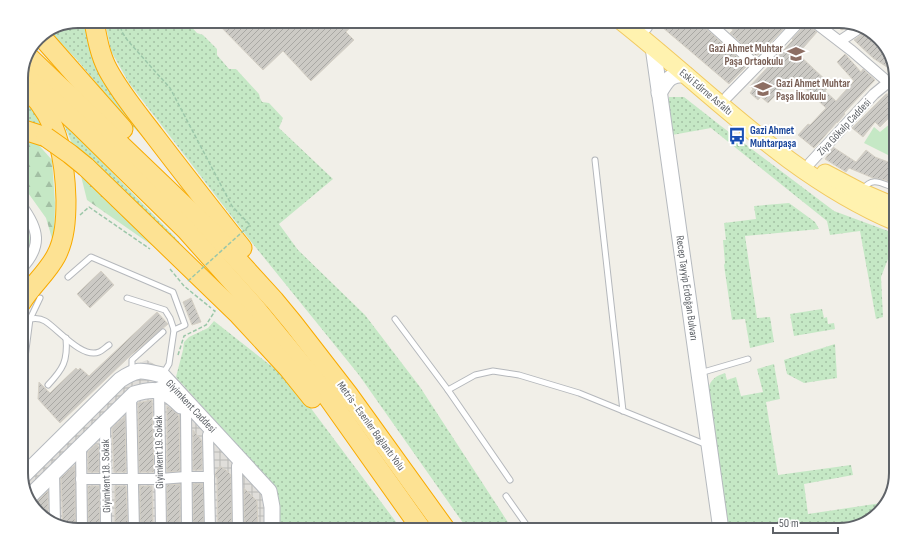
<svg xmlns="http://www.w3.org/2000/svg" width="917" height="551" viewBox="0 0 917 551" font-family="'Sofia Sans Condensed',sans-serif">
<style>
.industrial{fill:url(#industrial-grid)}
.grass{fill:url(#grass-dots)}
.forest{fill:url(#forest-firs)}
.park{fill:#c5e8c5}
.building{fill:url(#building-hatch);stroke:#d6d1c6}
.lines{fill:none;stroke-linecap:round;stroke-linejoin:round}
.lane-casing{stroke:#b5b8bc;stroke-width:7}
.street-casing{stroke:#b5b8bc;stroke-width:12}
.secondary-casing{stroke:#b6babf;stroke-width:17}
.primary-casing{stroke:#f2c960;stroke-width:19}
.highway-casing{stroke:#f9ab00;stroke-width:21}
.path{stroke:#9cc7a9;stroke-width:1.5;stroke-dasharray:4 2;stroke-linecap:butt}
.lane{stroke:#fff;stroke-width:5}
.street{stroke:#fff;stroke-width:10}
.secondary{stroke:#fff;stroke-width:15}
.primary{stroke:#fff2af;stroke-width:17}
.highway{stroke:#fde293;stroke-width:19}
.highway-bridge-casing{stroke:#f9ab00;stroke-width:21;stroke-linecap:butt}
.path-bridge{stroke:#9cc7a9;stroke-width:1.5;stroke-dasharray:4 2;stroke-linecap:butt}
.highway-bridge{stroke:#fde293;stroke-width:19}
.labels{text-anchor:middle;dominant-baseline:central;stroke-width:4;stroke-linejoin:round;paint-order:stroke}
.education-label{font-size:11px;font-weight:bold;fill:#785e54;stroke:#fff;text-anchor:end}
.street-label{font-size:11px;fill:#5f6368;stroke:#fff}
.transit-label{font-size:11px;font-weight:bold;fill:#164399;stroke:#fff;text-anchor:start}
.rim{fill:none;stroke:#5f6368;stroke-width:2}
</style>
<defs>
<pattern id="industrial-grid" width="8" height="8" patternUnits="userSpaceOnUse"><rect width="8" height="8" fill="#e0deda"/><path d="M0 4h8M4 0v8" fill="none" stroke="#b9b8b5"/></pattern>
<pattern id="grass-dots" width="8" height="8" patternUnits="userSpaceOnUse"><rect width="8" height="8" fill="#c5e8c5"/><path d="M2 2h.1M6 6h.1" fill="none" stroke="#a3c0a4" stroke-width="1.8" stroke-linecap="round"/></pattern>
<pattern id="forest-firs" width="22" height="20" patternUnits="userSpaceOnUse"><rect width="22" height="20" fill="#c5e8c5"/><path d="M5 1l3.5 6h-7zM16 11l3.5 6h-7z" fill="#a3c0a4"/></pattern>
<pattern id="building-hatch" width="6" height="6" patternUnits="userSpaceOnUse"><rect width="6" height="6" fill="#cccac5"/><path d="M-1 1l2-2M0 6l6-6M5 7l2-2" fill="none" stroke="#a9a8a4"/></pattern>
</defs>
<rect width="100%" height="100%" fill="#f1efe8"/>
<path class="industrial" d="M147,360L176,377L276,489L280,530H78L49,522L29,502L21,477L125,369Z"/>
<g class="grass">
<path d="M78,21H87L163,156L131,125L78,61L55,37L53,32L54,31Z"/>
<path d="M105,21H186L197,33L203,35L217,49V55L229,69H236L259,94L260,98L262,102L269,103L283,118L279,128L333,179L279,224L298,250L365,315L420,387L513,530H468L359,375L249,239L129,83L111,51Z"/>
<path d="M669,97H684L721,126L834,211L896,234V247L893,246L881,277L883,317L876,319L860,231L830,235L827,221L711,128L672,135L668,104Z"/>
<path d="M21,99L28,100L34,108L44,128L21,121Z"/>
<path d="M63,122L174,236L196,262L73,146Z"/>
<path d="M789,203L815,222L819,229L745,236L757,318L770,317L774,342L750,348L745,319L732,320L724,265L725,263L723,240H726L724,223L756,219L754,206Z"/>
<path d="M822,309L824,318L827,317L828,324L834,323L835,329L794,336L790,314Z"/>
<path d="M214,321L279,372L295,387L402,530H280L276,489L176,377L183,350L184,342L189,337L208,328Z"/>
<path d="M835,344L837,378L804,383L787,374L784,360Z"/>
<path d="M774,364L780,399L766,402L778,475L851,465L853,475L804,484L808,514L888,502L868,522L840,530H728L707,392C711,379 714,377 725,373L727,380L736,377L741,396L763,392L757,369Z"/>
</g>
<g class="forest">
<path d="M21,139L36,142L52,160L55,203L54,245L46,218L26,190L21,188Z"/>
<path d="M81,176L186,269L87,200Z"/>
</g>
<g class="park">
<path d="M896,119V159L864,143L874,127L880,132Z"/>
<path d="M21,215L29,226L30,245L21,261Z"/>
</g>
<g class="building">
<path d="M215,21H237L241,25L245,21H357L346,32L354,40L311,81L283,51L263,70Z"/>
<path d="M666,21H700L703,26L747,66L729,84L662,27Z"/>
<path d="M722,21H791L761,53L756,56L730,33L733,30Z"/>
<path d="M806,21L809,26L817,32L798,54L831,85L825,91L836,101L854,81L837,62L845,54L861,72L863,69L875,80L844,113L845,114L837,123V122L814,148L798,135L808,124L810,125L826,108L793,77L768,103L761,97L758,100L750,93L753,89L750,86L793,40L792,39L805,25Z"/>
<path d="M828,21H840L851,24L842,30Z"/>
<path d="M867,28L888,49L894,67L890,69L873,58L854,40L865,32Z"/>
<path d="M886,94H892L896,98V120L891,116L880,127L875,122L863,137L852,128Z"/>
<path d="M833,147L856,162L866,150L875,157L896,165V186L893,183L885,180L873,178L849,168L846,172L825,159Z"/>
<path d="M101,271L114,285L90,308L77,294Z"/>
<path d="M191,298L201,322L192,325L183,302Z"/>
<path d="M157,312L168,324L131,355L60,423L38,399L39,382L50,393L76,368L78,370L80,368L89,376Z"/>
<path d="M152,400L154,472H139L138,403Z"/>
<path d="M167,406L178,414L179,418L180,471L167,472Z"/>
<path d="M125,416L126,472H114L112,428Z"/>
<path d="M193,430L202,441V470H193Z"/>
<path d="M96,444L99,447V472H88V452Z"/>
<path d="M75,465V529L63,526L61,478Z"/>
<path d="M220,466L227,471L231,475L232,530H218L217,477H215V474Z"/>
<path d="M180,484V530H167V485Z"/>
<path d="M193,484H203L204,530H193Z"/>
<path d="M88,486H99L100,530H88Z"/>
<path d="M115,486H126L128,530H115Z"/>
<path d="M140,486H152L153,530H140Z"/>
<path d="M244,488L257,501L258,530H244Z"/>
<path d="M48,491V522L32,506Z"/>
</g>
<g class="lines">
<g class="lane-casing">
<g id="lane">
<path d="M595,160L623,411"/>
<path d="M862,190C872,177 879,182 892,187L896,195"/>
<path d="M68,277L91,257L173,292L185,325L174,330"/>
<path d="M127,298L165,310L170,318L174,330L169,364L163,374"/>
<path d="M30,319C35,318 40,318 45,321C58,329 82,359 99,352C102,351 106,347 109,345"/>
<path d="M395,319L448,390L510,480"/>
<path d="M132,371V360L163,332"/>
<path d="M700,373L748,359"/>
<path d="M48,385C63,369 68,361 66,338"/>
<path d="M21,388L30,319L40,298"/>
<path d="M448,390L475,375L493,371L519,375L579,393L707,445"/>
<path d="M506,496L530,530"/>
</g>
</g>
<g class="street-casing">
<g id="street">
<path d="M707,21L757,66"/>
<path d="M813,21L852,51L896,89"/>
<path d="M840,41L861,27"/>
<path d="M727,97L773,50L800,21"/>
<path d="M810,163L874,94L896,76"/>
<path d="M21,205C39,229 43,246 21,269"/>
<path d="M159,387L161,530"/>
<path d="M131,397L134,530"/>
<path d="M186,411L187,530"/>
<path d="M105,421L106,530"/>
<path d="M208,435L210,530"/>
<path d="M81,446L82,530"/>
<path d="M237,466L238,530"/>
<path d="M54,473L55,524"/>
<path d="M81,479H160L186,477H209"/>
</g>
</g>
<g class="secondary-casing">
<g id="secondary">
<path d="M644,27L648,21"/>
<path d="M653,47L721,530"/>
<path d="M659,93C667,80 670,73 687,75"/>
<path d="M21,478L120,380C138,368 141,370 162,375L269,491L272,507V530"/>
<path d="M28,498L134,394C156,387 165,390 181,406"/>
</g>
</g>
<g class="primary-casing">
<g id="primary">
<path d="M621,21C710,91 789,177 896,222"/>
<path d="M825,173L861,192L896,207"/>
</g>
</g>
<g class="highway-casing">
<g id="highway">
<path d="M94,21C97,38 100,55 108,70C121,94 138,114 154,135C183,173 212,210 242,248"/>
<path d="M41,36L123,129"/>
<path d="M29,57L214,234L274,300L293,323L348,394L446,530"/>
<path d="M22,73L79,125L186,230L253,305L322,389L422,530"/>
<path d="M21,129L46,137"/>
<path d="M86,167L239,315L288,368L312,398"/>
<path d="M21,303C31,286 47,273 56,256C65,239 66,219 66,200C65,161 59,121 30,92"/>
</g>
</g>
<g class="path">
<path d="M119,21L122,32L128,41L170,88L232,206L250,225"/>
<path d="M80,215L89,207L150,249"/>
<path d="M170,269L184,286L211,308"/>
<path d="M178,355L184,336L206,325L215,311L213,310"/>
</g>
<use href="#lane" class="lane"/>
<use href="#street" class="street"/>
<use href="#secondary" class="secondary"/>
<use href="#primary" class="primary"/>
<use href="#highway" class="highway"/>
<g class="highway-bridge-casing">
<path id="highway-bridge" d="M46,137L70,154L86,167"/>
</g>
<path class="path-bridge" d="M188,281L250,225"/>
<use href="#highway-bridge" class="highway-bridge"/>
</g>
<defs>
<g id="school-bare" transform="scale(1.38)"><path d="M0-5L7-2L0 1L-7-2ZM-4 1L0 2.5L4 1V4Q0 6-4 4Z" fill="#8d6e63" stroke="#fff" stroke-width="2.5" paint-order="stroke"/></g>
<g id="bus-bare" transform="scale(1.38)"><path d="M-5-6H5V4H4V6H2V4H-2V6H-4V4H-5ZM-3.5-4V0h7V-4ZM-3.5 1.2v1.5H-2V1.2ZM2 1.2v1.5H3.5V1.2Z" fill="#1a4fb4" stroke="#fff" stroke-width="2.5" paint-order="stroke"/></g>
</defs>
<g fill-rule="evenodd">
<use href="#school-bare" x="796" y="54"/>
<use href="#school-bare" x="763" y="89"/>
<use href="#bus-bare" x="737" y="136"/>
</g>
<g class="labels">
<g class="education-label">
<text x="783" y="48">Gazi Ahmet Muhtar<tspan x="783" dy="13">Paşa Ortaokulu</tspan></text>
<text x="776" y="83" text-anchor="start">Gazi Ahmet Muhtar<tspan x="776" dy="13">Paşa İlkokulu</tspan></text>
</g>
<g class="street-label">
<text transform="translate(706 92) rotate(40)">Eski Edirne Asfaltı</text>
<text transform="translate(844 127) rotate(-47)">Ziya Gökalp Caddesi</text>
<text transform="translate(687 288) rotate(82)">Recep Tayyip Erdoğan Bulvarı</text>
<text transform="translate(191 406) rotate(47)">Giyimkent Caddesi</text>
<text transform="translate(371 426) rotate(54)">Metris - Esenler Bağlantı Yolu</text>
<text transform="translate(159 452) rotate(-91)">Giyimkent 19. Sokak</text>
<text transform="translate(106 476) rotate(-91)">Giyimkent 18. Sokak</text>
</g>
<g class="transit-label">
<text x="750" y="130">Gazi Ahmet<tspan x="750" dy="13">Muhtarpaşa</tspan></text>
</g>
</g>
<path d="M0 0H917V551H0ZM78 28H839A50 50 0 0 1 889 78V473A50 50 0 0 1 839 523H78A50 50 0 0 1 28 473V78A50 50 0 0 1 78 28Z" fill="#fff" fill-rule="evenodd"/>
<path class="rim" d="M78 28H839A50 50 0 0 1 889 78V473A50 50 0 0 1 839 523H78A50 50 0 0 1 28 473V78A50 50 0 0 1 78 28Z"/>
<path d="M773 527v6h65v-6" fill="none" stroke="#5f6368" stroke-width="2"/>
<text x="779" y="527" font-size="12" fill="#5f6368" stroke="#ffffff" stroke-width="3" paint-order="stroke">50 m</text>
</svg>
